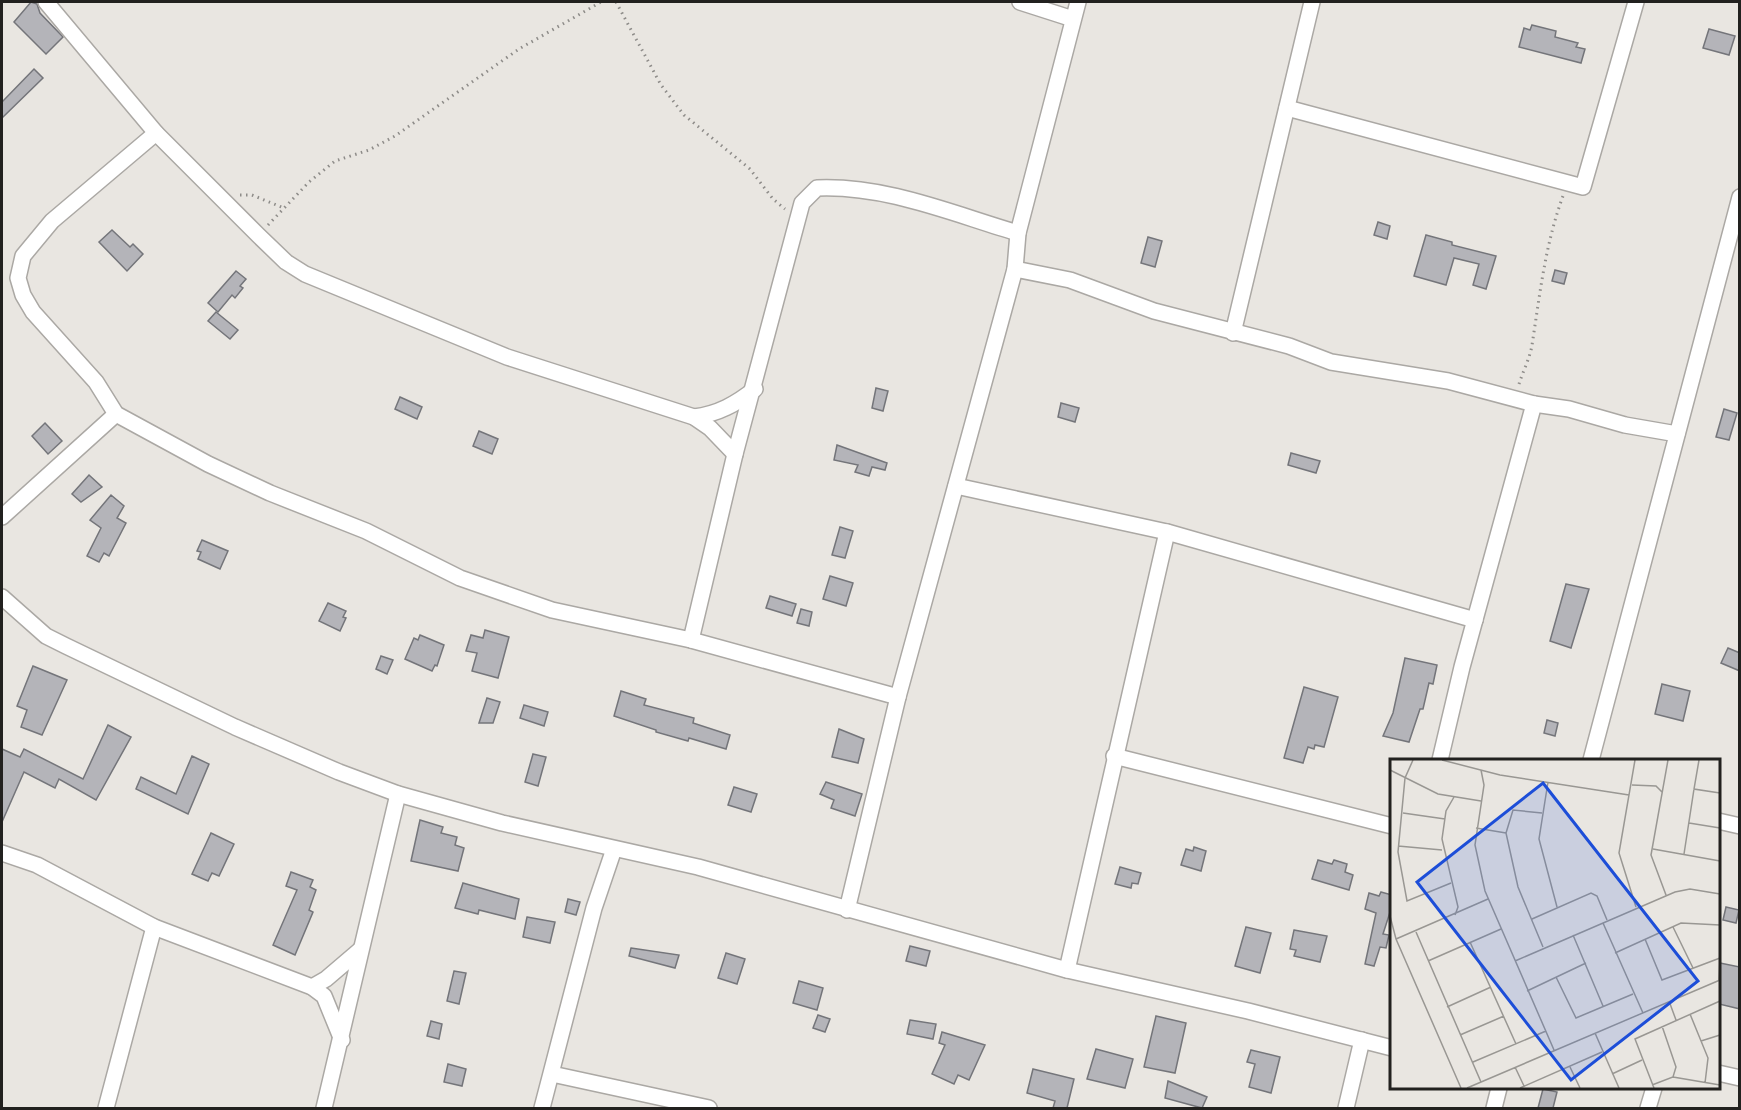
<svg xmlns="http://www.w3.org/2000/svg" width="1741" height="1110" viewBox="0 0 1741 1110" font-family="Barlow,sans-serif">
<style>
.building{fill:#b4b4b9;stroke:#74757a;stroke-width:1.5}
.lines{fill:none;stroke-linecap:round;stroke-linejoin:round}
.street-casing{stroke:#aba8a4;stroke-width:18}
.path{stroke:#8e8c89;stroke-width:3;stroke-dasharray:1.5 4.5;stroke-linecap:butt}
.street{stroke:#fff;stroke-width:15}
.inset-road{fill:none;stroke:#999793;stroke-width:1.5}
.view{fill:#1d4ed8;fill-opacity:0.15;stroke:#1d4ed8;stroke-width:3}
.inset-edge{fill:none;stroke:#22211f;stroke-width:3}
</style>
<rect width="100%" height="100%" fill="#e9e6e1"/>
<g class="building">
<path d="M31,2L37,4L40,13L63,37L46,54L14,22Z"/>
<path d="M1532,25L1556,31L1555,37L1578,43L1576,47L1585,49L1581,63L1519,47L1524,28L1530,30Z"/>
<path d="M1709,29L1735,36L1729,55L1703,48Z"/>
<path d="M34,69L43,78L2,118V102Z"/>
<path d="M1378,222L1390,226L1387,239L1374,235Z"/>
<path d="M112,230L130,247L133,244L143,254L127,271L99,242Z"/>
<path d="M1426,235L1452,242V245L1496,256L1486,289L1473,285L1479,264L1454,258L1446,285L1414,276Z"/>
<path d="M1148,237L1162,241L1155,267L1141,263Z"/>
<path d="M1555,270L1567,273L1564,284L1552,281Z"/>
<path d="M236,271L246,279L240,286L243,288L235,298L232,295L218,312L208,303Z"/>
<path d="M216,312L238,330L230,339L208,321Z"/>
<path d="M876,388L888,391L883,411L872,408Z"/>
<path d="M400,397L422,407L417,419L395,409Z"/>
<path d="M1061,403L1079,408L1075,422L1058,417Z"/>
<path d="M1724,409L1737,413L1729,440L1716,437Z"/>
<path d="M45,423L62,441L48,454L32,436Z"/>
<path d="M479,431L498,439L492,454L473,446Z"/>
<path d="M837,445L887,463L885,470L872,467L869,476L855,472L858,465L834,460Z"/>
<path d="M1291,453L1320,461L1316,473L1288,465Z"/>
<path d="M89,475L102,487L81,502L72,494Z"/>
<path d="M111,495L124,506L117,518L126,523L109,556L104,553L99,562L87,556L101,528L90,520Z"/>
<path d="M840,527L853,531L845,558L832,555Z"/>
<path d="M202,540L228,551L220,569L198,559L201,552L197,551Z"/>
<path d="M830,576L853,583L846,606L823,599Z"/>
<path d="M1566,584L1589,589L1571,648L1550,641Z"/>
<path d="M770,596L796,604L792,616L766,608Z"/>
<path d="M328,603L346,611L343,617L346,618L340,631L319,621Z"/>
<path d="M801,609L812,612L809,626L797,623Z"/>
<path d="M485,630L509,637L498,678L472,671L477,653L466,651L471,635L483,638Z"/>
<path d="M420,635L444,645L437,666L435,665L432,671L405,659L414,638L418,640Z"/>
<path d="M1728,648L1740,653V671L1721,663Z"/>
<path d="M381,656L393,660L387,674L376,669Z"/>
<path d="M1405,658L1437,665L1433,684L1429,683L1423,709H1420L1409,742L1383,736L1393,713Z"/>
<path d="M33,666L67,680L42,735L21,727L27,710L17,706Z"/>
<path d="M1662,684L1690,691L1683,721L1655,714Z"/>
<path d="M1304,687L1338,697L1324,747L1315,745L1314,749L1308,747L1303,763L1284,758Z"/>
<path d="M621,691L646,699L644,705L694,718L693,723L730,735L726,749L689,738L688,741L656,732V730L614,716Z"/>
<path d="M487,698L500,702L493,723H479Z"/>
<path d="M524,705L548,712L544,726L520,718Z"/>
<path d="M1547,720L1558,723L1555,736L1544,733Z"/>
<path d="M108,725L131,737L96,800L59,779L55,788L24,772L2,822V749L20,757L24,749L83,779Z"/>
<path d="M839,729L864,739L858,763L832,757Z"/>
<path d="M533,754L546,757L538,786L525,782Z"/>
<path d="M192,756L209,764L188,814L136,789L141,777L176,794Z"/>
<path d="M826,782L862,794L855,816L831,808L834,800L820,794Z"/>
<path d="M734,787L757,794L751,812L728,805Z"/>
<path d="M420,820L443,827L441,833L457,837L455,845L464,848L458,871L411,861Z"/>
<path d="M211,833L234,844L219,876L212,873L208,881L192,874Z"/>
<path d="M1194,847L1206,851L1201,871L1181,865L1186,849L1193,851Z"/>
<path d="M1318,860L1332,864L1334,860L1347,864L1345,872L1353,875L1349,890L1312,879Z"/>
<path d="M1120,867L1141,873L1138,884L1132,883L1131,888L1115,884Z"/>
<path d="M291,872L313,880L310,887L316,890L309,910L313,912L295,955L273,945L297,890L286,886Z"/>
<path d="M463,883L519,899L515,919L479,910L478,914L455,908Z"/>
<path d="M1381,892L1392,895V906L1383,934L1389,935L1386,948L1380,947L1374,966L1365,964L1376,913L1365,909L1369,893L1379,896Z"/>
<path d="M568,899L580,902L576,915L565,912Z"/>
<path d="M1726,907L1739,910L1736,923L1723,920Z"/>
<path d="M527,917L555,922L550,943L523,937Z"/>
<path d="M1246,927L1271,933L1260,973L1235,966Z"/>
<path d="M1294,930L1327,936L1320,962L1294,956L1296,950L1290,949Z"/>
<path d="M910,946L930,951L926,966L906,961Z"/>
<path d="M631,948L679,955L675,968L629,956Z"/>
<path d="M726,953L745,959L737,984L718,978Z"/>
<path d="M1720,963L1740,967V1009L1719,1004Z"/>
<path d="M454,971L466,973L459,1004L447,1001Z"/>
<path d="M799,981L823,988L817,1010L793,1003Z"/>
<path d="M818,1015L830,1019L825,1032L813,1028Z"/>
<path d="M1156,1016L1186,1023L1175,1073L1144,1067Z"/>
<path d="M910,1020L936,1024L933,1039L907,1034Z"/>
<path d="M431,1021L442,1024L439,1039L427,1036Z"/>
<path d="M942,1032L985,1045L969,1080L958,1075L954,1084L932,1074L945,1045L939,1043Z"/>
<path d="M1096,1049L1133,1059L1125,1088L1087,1079Z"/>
<path d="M1251,1050L1280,1057L1271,1093L1249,1087L1255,1064L1247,1062Z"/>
<path d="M448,1064L466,1069L462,1086L444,1082Z"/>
<path d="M1033,1069L1074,1079L1067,1108H1053L1055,1101L1027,1093Z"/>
<path d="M1168,1081L1207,1097L1202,1108L1165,1098Z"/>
<path d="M1543,1089L1557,1092L1553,1108H1538Z"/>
</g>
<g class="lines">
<g class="street-casing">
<g id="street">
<path d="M46,2L156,133L258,235L286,262L305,274L507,357L694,417L710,428L735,454"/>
<path d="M1020,2L1073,19"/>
<path d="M1287,108L1583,187L1636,2"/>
<path d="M156,133L52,221L23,256L18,278L23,295L33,312L96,382L116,414L208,464L270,493L366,531L460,578L552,610L691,640L898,697"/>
<path d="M1015,269L1070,280L1154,311L1289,346L1331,362L1448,381L1534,404L1569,409L1625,425L1677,434"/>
<path d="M1233,333L1312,2"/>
<path d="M694,417C718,414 736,404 755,389"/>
<path d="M956,486L1167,532L1475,620"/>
<path d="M2,517L116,414"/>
<path d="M2,597L46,636L66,646L235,727L339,772L398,794L502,823L698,867L1067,970L1248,1011L1392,1048"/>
<path d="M691,640L735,454L802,203L817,188C886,185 953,214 1018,233"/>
<path d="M1114,756L1392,826"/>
<path d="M1440,760L1462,667L1534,404"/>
<path d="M1591,760L1740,197"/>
<path d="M1718,821L1740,826"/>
<path d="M2,853L37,865L154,927L312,987L324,996L342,1040"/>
<path d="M847,910L898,697L1015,269L1018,233L1078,2"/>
<path d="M1067,970L1167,532"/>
<path d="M312,987L326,979L360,950"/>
<path d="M1718,1073L1740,1078"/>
<path d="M552,1074L709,1108"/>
<path d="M106,1108L154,927"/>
<path d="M324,1108L398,794"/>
<path d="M542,1108L594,908L614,849"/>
<path d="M1346,1108L1362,1040"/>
<path d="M1494,1108L1499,1088"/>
<path d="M1648,1108L1654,1088"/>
</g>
</g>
<g class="path">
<path d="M616,2L661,85L684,115L750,169L773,199L785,209"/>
<path d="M240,195H252L284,208"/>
<path d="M268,225L309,182L335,161L369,150L395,136L519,49L601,2"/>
<path d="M1519,384C1523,371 1530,358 1532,345C1540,294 1545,245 1563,196"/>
</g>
<use href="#street" class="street"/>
</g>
<g transform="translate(1390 759)">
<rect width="330" height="330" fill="#e9e6e1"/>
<path class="inset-road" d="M23,1L15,19L8,93L17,142L61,124M52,1L110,16L239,36M245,1L229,94L246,148M309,1L304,30L330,34M0,11L48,35L91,42M91,11L94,26L85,86L95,132L164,291M158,23L149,80L167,148M242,26L266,27L272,33M64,38L56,52L52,80L68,148L65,156M13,54L55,60M152,54L123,51L116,74L128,128L153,188M299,64L330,69M86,69L116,74M8,87L52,91M263,90L330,102M294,95L304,30M276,136L261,96L278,1M0,157L6,180L71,329M142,160L201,134L207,137L217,161M213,164L253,254M283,168L303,209M26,173L91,323M183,176L213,247M6,180L98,140M255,180L272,221L330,199M80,183L126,285M225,194L291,164L330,166M38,202L111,170M125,202L285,133L300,130L330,135M166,218L186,259L243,235M329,221L330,199M137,232L196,204M279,242L286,261M57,248L101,228M300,255L318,299L315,324M205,274L229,329M70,276L114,257M311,282L330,276M83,303L156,272M125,308L134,327M180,308L190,329M222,315L252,301M283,318L330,326M262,326L283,318L286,308L272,267M77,329L330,221M130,329L212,293M264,329L245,280L330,242"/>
<path class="view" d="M153,24L308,222L181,321L27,123Z"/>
<rect width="330" height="330" class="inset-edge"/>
</g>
<rect width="1741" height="1110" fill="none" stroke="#22211f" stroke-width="6"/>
</svg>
